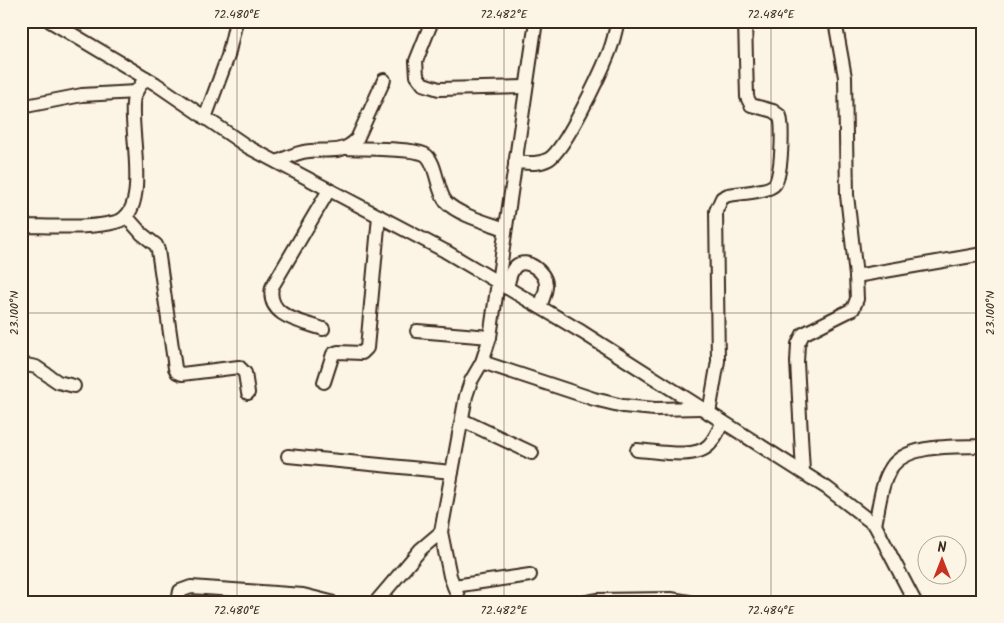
<svg xmlns="http://www.w3.org/2000/svg" width="1004" height="623" viewBox="0 0 1004 623" font-family="Kalam,sans-serif">
<style>
.lines{fill:none;stroke-linecap:round;stroke-linejoin:round}
.minor-casing{stroke:#3b2a1e;stroke-width:16}
.minor{stroke:#fcf5e5;stroke-width:12}
.ticks{fill:none;stroke:#3b2a1e;stroke-width:1;stroke-opacity:0.45}
.neatline{fill:none;stroke:#3b2a1e;stroke-width:2}
.ticks-label{font-size:12px;text-anchor:middle;fill:#3b2a1e}
</style>
<rect width="100%" height="100%" fill="#fcf5e5"/>
<filter id="ink" filterUnits="userSpaceOnUse"><feTurbulence type="fractalNoise" baseFrequency=".02" numOctaves="2"/><feDisplacementMap in="SourceGraphic" scale="10" xChannelSelector="R" yChannelSelector="G"/><feConvolveMatrix kernelMatrix="1 2 1 2 8 2 1 2 1" color-interpolation-filters="sRGB"/></filter>
<g filter="url(#ink)">
<g class="lines">
<g class="minor-casing">
<g id="minor">
<path d="M50,21L156,84L248,147L445,251L582,332L827,488L875,525L915,602"/>
<path d="M432,21L416,61L417,76L423,84L439,89L526,87"/>
<path d="M835,21L845,77L847,195L856,276"/>
<path d="M21,107L82,95L136,92"/>
<path d="M205,118L228,56L236,21"/>
<path d="M347,148C365,149 410,148 424,154C437,160 436,190 446,202C458,215 489,223 505,229"/>
<path d="M277,162C285,158 294,154 303,152C324,147 340,157 357,139L384,80"/>
<path d="M515,162C527,163 538,165 549,159C565,149 600,75 608,55C613,44 615,32 618,21"/>
<path d="M126,216L142,234L156,245L158,250L175,368L177,372L182,374L239,367L245,373L248,393"/>
<path d="M21,226C49,226 90,229 116,222C153,213 127,124 134,97C136,90 141,84 146,78"/>
<path d="M507,288C509,280 510,271 516,266C527,257 545,272 546,284C547,291 542,300 540,307"/>
<path d="M323,329C301,321 266,317 272,287L329,190"/>
<path d="M417,331L490,337"/>
<path d="M482,362L594,399L623,406L655,409L701,408"/>
<path d="M21,364L36,367L58,382L74,386"/>
<path d="M324,382L333,354L338,352L362,353L367,348L379,216"/>
<path d="M709,413L718,361L716,211L722,198L728,195C738,193 767,192 774,185C782,178 783,127 780,116L773,111L751,105L747,97L745,21"/>
<path d="M462,420L532,453"/>
<path d="M637,450C656,451 695,460 709,445C715,439 719,429 723,422"/>
<path d="M288,456L452,472"/>
<path d="M803,472L797,362L798,344L803,334L853,309L857,299L856,276L983,254"/>
<path d="M875,525C879,507 881,483 891,468C907,443 956,447 983,446"/>
<path d="M454,586L530,575"/>
<path d="M178,602L180,591L191,587L303,595L331,602"/>
<path d="M376,602L421,549L441,532"/>
<path d="M460,602L450,576L441,532L466,396L471,381L482,362L490,337L536,21"/>
<path d="M586,602L597,600L671,599L689,602"/>
</g>
</g>
<use href="#minor" class="minor"/>
</g>
</g>
<path class="ticks" d="M237,21V602M504,21V602M771,21V602M21,24H983M21,313H983M21,602H983"/>
<rect width="1004" height="623" fill="none" stroke="#fcf5e5" stroke-width="55"/>
<g transform="translate(942 560)"><circle r="24" fill="#fcf5e5" stroke="#afa495"/>
<path d="M0-4L9 19L0 12L-9 19Z" fill="#c8321e"/>
<text y="-8" font-size="14" font-weight="bold" text-anchor="middle" fill="#3b2a1e">N</text>
</g>
<rect x="28" y="28" width="948" height="568" class="neatline"/>
<g class="ticks-label">
<text x="237" y="18">72.480°E</text>
<text x="504" y="18">72.482°E</text>
<text x="771" y="18">72.484°E</text>
<text transform="translate(14 313) rotate(-90)" y="4">23.100°N</text>
<text transform="translate(990 313) rotate(-90)" y="4">23.100°N</text>
<text x="237" y="614">72.480°E</text>
<text x="504" y="614">72.482°E</text>
<text x="771" y="614">72.484°E</text>
</g>
</svg>
